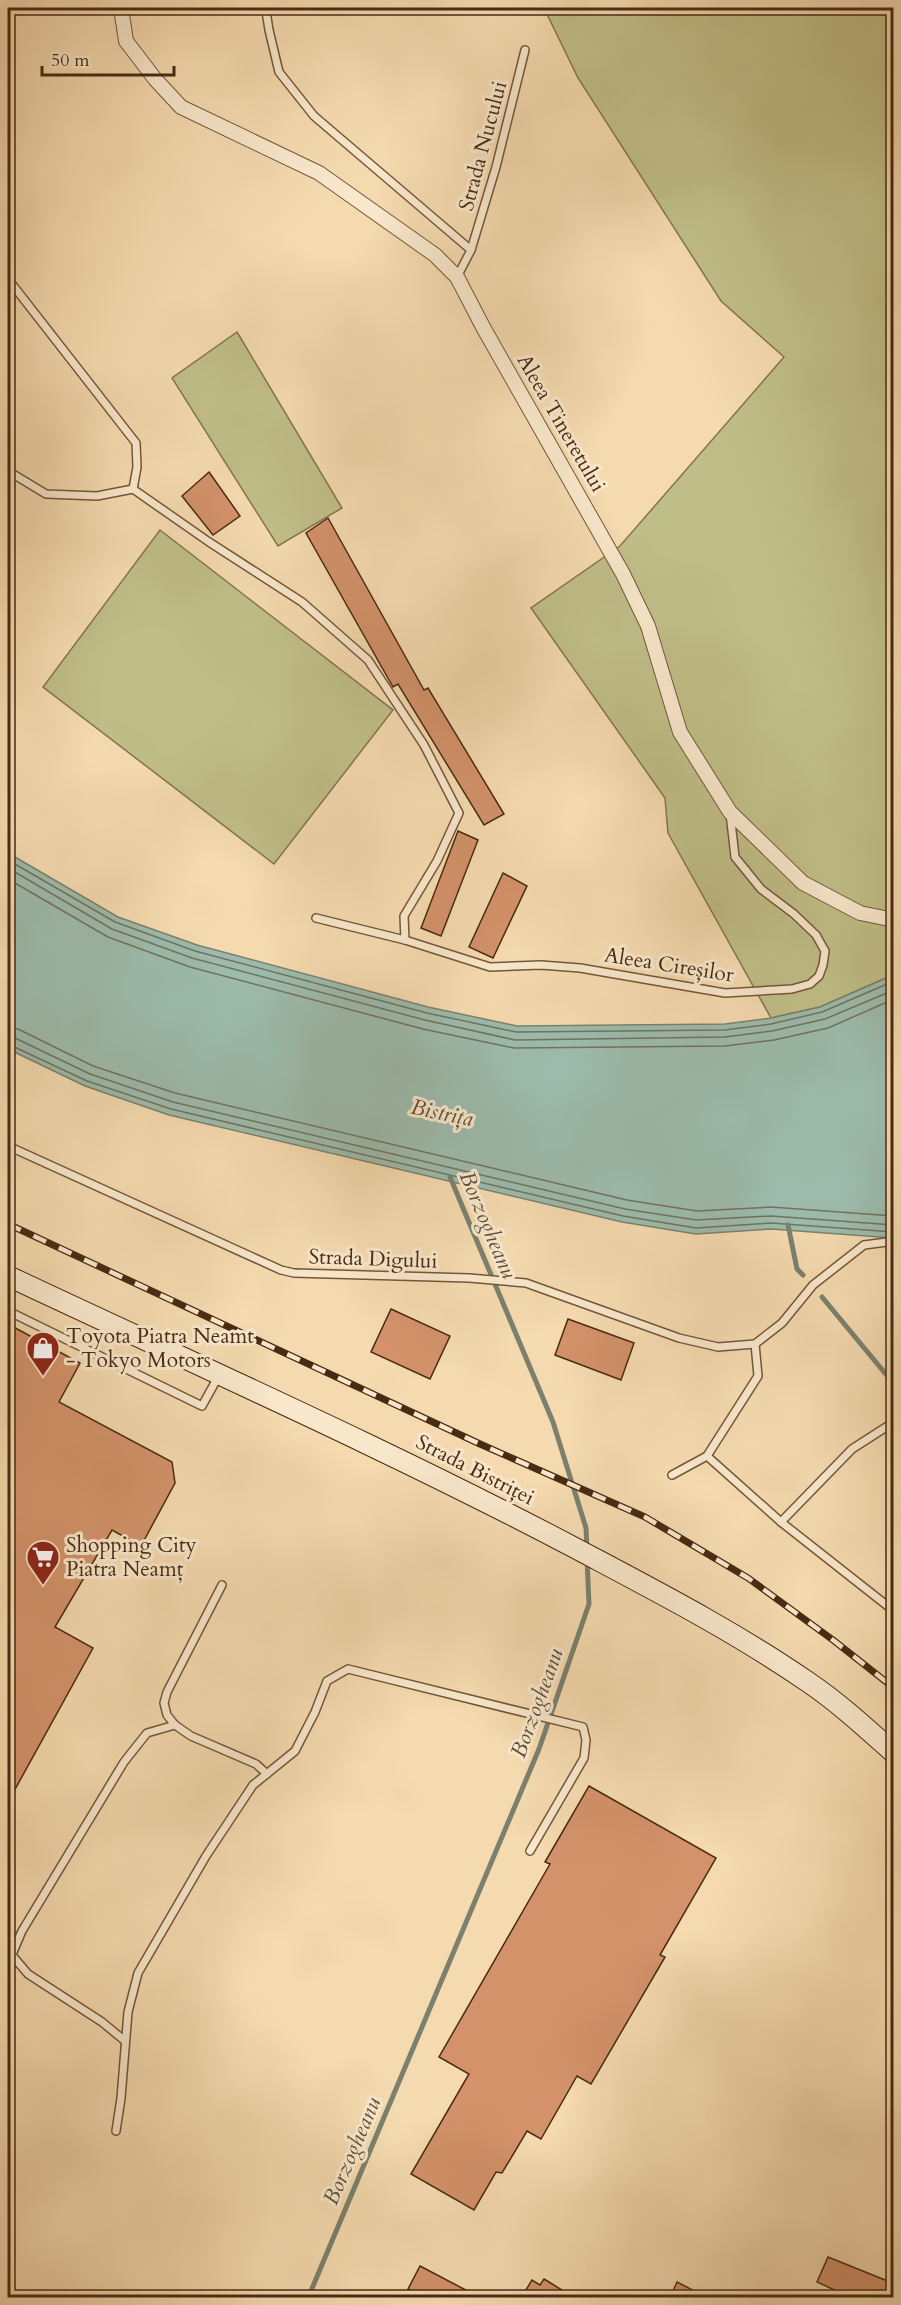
<svg xmlns="http://www.w3.org/2000/svg" width="901" height="2305" viewBox="0 0 901 2305" font-family="Cardo,serif">
<style>
.green{fill:#c0be88;stroke:#84744d;stroke-width:1.5}
.water{fill:#9cbbac;stroke:#7b816e;stroke-width:1.5}
.lines{fill:none;stroke-linecap:round;stroke-linejoin:round}
.shore{stroke:#72725f;stroke-width:1.5}
.stream{stroke:#7b816e;stroke-width:5}
.building{fill:#d3926a;stroke:#492a12;stroke-width:1.5}
.service-casing{stroke:#745639;stroke-width:10}
.minor-casing{stroke:#745639;stroke-width:16}
.secondary-casing{stroke:#492a12;stroke-width:22}
.service{stroke:#f8e7cb;stroke-width:7}
.minor{stroke:#f8e7cb;stroke-width:14}
.secondary{stroke:#f8e7cb;stroke-width:20}
.rail-casing{stroke:#492a12;stroke-width:7}
.rail{stroke:#f8e7cb;stroke-width:4.5;stroke-dasharray:14;stroke-linecap:butt}
.labels{text-anchor:middle;dominant-baseline:central;stroke-width:6;stroke-linejoin:round;paint-order:stroke}
.street-label{font-size:21px;fill:#492a12;stroke:#f8e7cb}
.poi-label{font-size:21px;fill:#492a12;stroke:#f8e7cb;text-anchor:start}
.water-label{font-size:22px;font-style:italic;fill:#5e4e38;stroke:#f8e7cb}
</style>
<rect width="100%" height="100%" fill="#f5daaf"/>
<filter id="stains"><feTurbulence type="fractalNoise" baseFrequency=".00333" numOctaves="4"/><feColorMatrix values="0 0 0 0 .2 0 0 0 0 .09 0 0 0 0 .02 0 0 0 .5 -.17"/></filter>
<radialGradient id="worn" r=".72"><stop offset=".6" stop-color="#630" stop-opacity="0"/><stop offset="1" stop-color="#630" stop-opacity=".3"/></radialGradient>
<g class="green">
<path d="M544,8H893V975L820,1007L771,1018L668,833L665,798L531,608L620,546L784,357L721,301L578,78Z"/>
<path d="M237,332L342,508L278,546L172,378Z"/>
<path d="M160,530L393,710L274,864L43,687Z"/>
</g>
<path class="water" d="M8,853L118,917L197,945L428,1007L517,1026L725,1024L771,1018L820,1007L893,975V1238L771,1229L696,1234L622,1222L169,1115L85,1086L8,1049Z"/>
<g class="lines">
<g class="shore">
<path d="M8,860L115,922L195,951L427,1013L516,1032L725,1030L771,1024L822,1012L894,981"/>
<path d="M8,868L112,929L192,958L425,1020L515,1040L725,1037L772,1031L825,1019L894,990"/>
<path d="M8,879L108,937L190,967L423,1029L514,1048L725,1046L774,1040L828,1028L894,999"/>
<path d="M8,1028L18,1029L93,1066L175,1093L627,1200L697,1211L771,1207L894,1216"/>
<path d="M8,1037L15,1038L90,1074L173,1102L625,1209L696,1220L771,1216L894,1225"/>
<path d="M8,1044L87,1081L171,1109L623,1216L696,1228L771,1223L894,1232"/>
</g>
<g class="stream">
<path d="M450,1177L553,1422L586,1528L587,1550"/>
<path d="M788,1225L797,1269L803,1275"/>
<path d="M822,1297L894,1384"/>
<path d="M308,2298L539,1749L589,1604L587,1559"/>
</g>
</g>
<g class="building">
<path d="M209,472L240,516L213,535L182,496Z"/>
<path d="M328,518L424,690L428,688L504,814L484,825L398,684L393,687L306,533Z"/>
<path d="M458,831L478,840L441,936L421,928Z"/>
<path d="M503,873L527,886L493,958L469,947Z"/>
<path d="M391,1309L450,1336L430,1379L371,1352Z"/>
<path d="M568,1319L634,1343L621,1380L555,1355Z"/>
<path d="M8,1324L80,1363L59,1402L172,1462L175,1483L141,1546L112,1530L55,1627L93,1648L8,1802Z"/>
<path d="M589,1786L716,1858L660,1955L665,1957L591,2084L577,2076L541,2139L527,2131L502,2173L496,2172L474,2210L411,2174L469,2074L439,2057L550,1864L545,1862Z"/>
<path d="M828,2257L890,2282L889,2285L894,2287V2298H852L817,2282Z"/>
<path d="M420,2266L481,2298H425L408,2289Z"/>
<path d="M544,2279L575,2298H521L532,2280L540,2285Z"/>
<path d="M677,2282L708,2298H670Z"/>
</g>
<g class="lines">
<g class="service-casing">
<g id="service">
<path d="M268,8L266,11L269,30L279,72L314,116L471,250L457,277"/>
<path d="M471,250L496,167L525,50"/>
<path d="M8,279L136,443L137,467L133,489L97,496L46,494L8,471"/>
<path d="M133,489L209,542L302,602L368,660L424,745L459,813L437,861L404,916L405,940"/>
<path d="M316,918L405,940L490,967L541,965L580,968L725,993L792,989L810,984L819,976L823,965L825,951L816,935L794,914L761,889L735,857L730,813"/>
<path d="M8,1146L281,1270L294,1273L469,1278L526,1283L679,1338L718,1347L755,1344"/>
<path d="M8,1311L202,1406L218,1377"/>
<path d="M707,1456L781,1522L852,1449L894,1422"/>
<path d="M672,1475L707,1456L758,1376L755,1344L782,1323L813,1285L864,1245L887,1242"/>
<path d="M781,1522L894,1611"/>
<path d="M222,1585L167,1692L164,1703L167,1715L175,1725L191,1736L256,1764L267,1774"/>
<path d="M11,1954L28,1974L102,2022L125,2041"/>
<path d="M8,1964L22,1931L124,1762L147,1733L175,1725"/>
<path d="M116,2131L121,2098L128,2012L138,1973L206,1856L253,1785L295,1751L315,1712L327,1681L348,1669L583,1727L586,1740L584,1758L530,1851"/>
</g>
</g>
<g class="minor-casing">
<path id="minor" d="M121,8L126,41L155,79L181,107L319,173L435,255L457,277L483,327L623,574L648,626L680,732L730,812L803,883L860,913L894,920"/>
</g>
<g class="secondary-casing">
<path id="secondary" d="M8,1276C197,1365 389,1450 575,1548C654,1590 734,1631 808,1682C839,1703 866,1728 894,1753"/>
</g>
<use href="#service" class="service"/>
<use href="#minor" class="minor"/>
<use href="#secondary" class="secondary"/>
<g class="rail-casing">
<path id="rail" d="M8,1224L480,1444L645,1517L748,1578L833,1640L894,1688"/>
</g>
<use href="#rail" class="rail"/>
</g>
<defs>
<g id="shop-pin" transform="scale(1.725)"><path d="M0 17L-7.5 6A9.5 9.5 0 1 1 7.5 6Z" fill="#8f2418" stroke="#f8e7cb"/><path d="M-5-2.5h2.3a2.7 3.5 0 0 1 5.4 0H5L5.5 6h-11ZM-1.5-2.5h3a1.5 2.3 0 0 0-3 0Z" fill="#fff"/></g>
<g id="supermarket-pin" transform="scale(1.725)"><path d="M0 17L-7.5 6A9.5 9.5 0 1 1 7.5 6Z" fill="#8f2418" stroke="#f8e7cb"/><path d="M-6-5.5h2.5l.6 2H6L4.5 2H-2.5L-4.4-4H-6ZM-1.5 3.2a1.3 1.3 0 1 0 .1 0ZM3 3.2a1.3 1.3 0 1 0 .1 0Z" fill="#fff"/></g>
</defs>
<g fill-rule="evenodd">
<use href="#shop-pin" x="43" y="1348"/>
<use href="#supermarket-pin" x="43" y="1557"/>
</g>
<g class="labels">
<g class="street-label">
<text transform="translate(483 146) rotate(-75)">Strada Nucului</text>
<text transform="translate(561 423) rotate(60)">Aleea Tineretului</text>
<text transform="translate(669 965) rotate(9)">Aleea Cireșilor</text>
<text transform="translate(373 1259) rotate(2)">Strada Digului</text>
<text transform="translate(475 1470) rotate(27)">Strada Bistriței</text>
</g>
<g class="poi-label">
<text x="66" y="1336">Toyota Piatra Neamt<tspan x="66" dy="24">- Tokyo Motors</tspan></text>
<text x="66" y="1545">Shopping City<tspan x="66" dy="24">Piatra Neamț</tspan></text>
</g>
<g class="water-label">
<text transform="translate(442 1113) rotate(12)">Bistrița</text>
<text transform="translate(488 1225) rotate(67)">Borzogheanu</text>
<text transform="translate(537 1703) rotate(-70)">Borzogheanu</text>
<text transform="translate(352 2151) rotate(-67)">Borzogheanu</text>
</g>
</g>
<rect width="901" height="2305" fill="none" stroke="#f5daaf" stroke-width="30"/>
<rect x="9" y="9" width="883" height="2287" fill="none" stroke="#492a12" stroke-width="3"/>
<rect x="15" y="15" width="871" height="2275" fill="none" stroke="#492a12" stroke-width="1.5"/>
<path d="M42 66v9h132v-9" fill="none" stroke="#492a12" stroke-width="3"/>
<text x="51" y="66" font-size="18" fill="#492a12" stroke="#f8e7cb" stroke-width="4.5" paint-order="stroke">50 m</text>
<rect width="100%" height="100%" filter="url(#stains)"/>
<rect width="100%" height="100%" fill="url(#worn)"/>
</svg>
